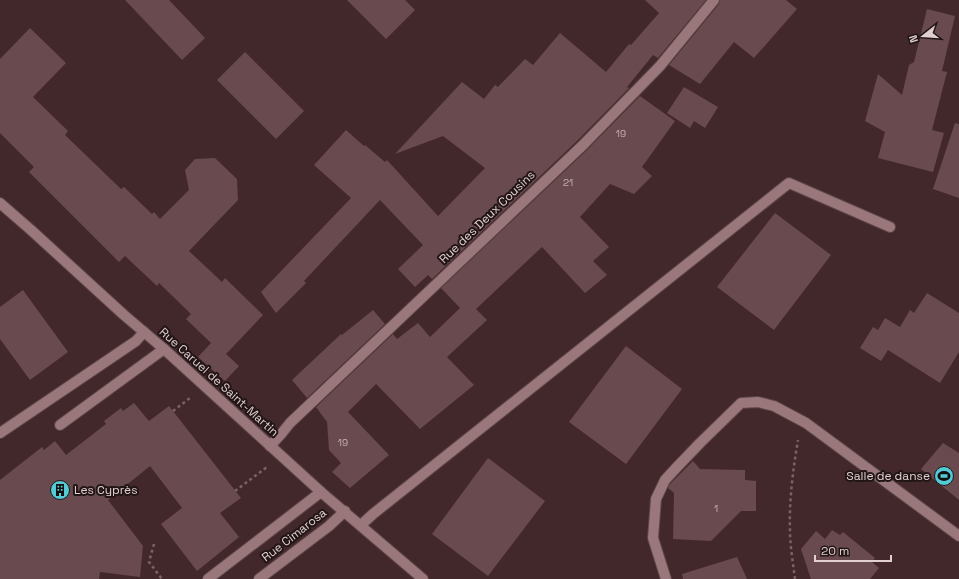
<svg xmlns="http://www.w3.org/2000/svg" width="959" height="579" viewBox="0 0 959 579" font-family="'Space Grotesk',sans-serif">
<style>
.building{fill:#694a4e}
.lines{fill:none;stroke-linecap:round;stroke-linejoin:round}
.lane-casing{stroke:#5d4549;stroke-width:12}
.street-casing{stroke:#5d4549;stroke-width:12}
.secondary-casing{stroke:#5d4549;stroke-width:12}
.path{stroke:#7b6265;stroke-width:2.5;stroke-dasharray:3 3;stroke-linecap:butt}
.lane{stroke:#99777b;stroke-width:10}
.street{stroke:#99777b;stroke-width:10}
.secondary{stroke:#99777b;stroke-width:10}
.labels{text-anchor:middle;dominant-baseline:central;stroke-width:4;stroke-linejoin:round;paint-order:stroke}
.number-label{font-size:10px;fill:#c4aeb0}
.street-label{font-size:12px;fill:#e2cfd1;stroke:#211516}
.poi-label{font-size:12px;fill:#e2cfd1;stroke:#211516;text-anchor:end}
</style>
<rect width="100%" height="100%" fill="#43282b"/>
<g class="building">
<path d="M125,0H169L205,38L182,60Z"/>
<path d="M347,0H405L415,10L386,39Z"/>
<path d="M645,0H706L658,58L653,55L627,87L629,88L578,140L432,279L428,275L415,287L398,269L423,245L380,200L304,281L306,283L276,313L261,292L351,198L314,165L346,130L364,146L365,145L385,162L387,160L438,216L485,168L443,136L395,154L462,82L484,99L495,85L498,87L525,59L533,65L560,33L606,72L629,44L631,45L659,13Z"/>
<path d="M720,0H786L797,9L754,58L734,42L700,84L669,65L719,4Z"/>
<path d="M927,9L955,16L942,71L947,72L932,130L944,133L933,172L878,158L885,132L865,121L878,74L902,95L909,65L914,62Z"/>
<path d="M30,28L66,63L33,97L68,131L65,135L121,189L124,187L152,214L154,212L160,219L189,190L185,170L195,159L215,158L237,179L238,200L189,251L222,282L225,278L263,315L226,354L239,366L225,381L198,357L211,343L186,319L191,314L159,283L157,286L125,256L119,262L29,172L34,167L0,133V59Z"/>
<path d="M245,52L304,111L276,139L217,80Z"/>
<path d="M684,87L718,107L705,128L694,121L690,128L667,113Z"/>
<path d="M640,96L675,121L642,167L652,176L634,194L610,184L580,217L609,247L593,261L607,275L585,293L542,247L476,309L487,320L447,357L474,385L420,429L376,384L348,412L389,455L350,488L332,472L341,463L329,450L327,422L316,407L393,334L397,339L418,323L430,337L460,308L441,288L587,150Z"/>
<path d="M955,123L959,124V198L933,189Z"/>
<path d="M775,213L831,255L774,330L717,287Z"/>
<path d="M23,290L68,352L30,380L0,339V307Z"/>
<path d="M927,293L959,313V352L940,383L888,350L881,361L860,348L873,327L878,330L885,318L900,327L910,310L914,313Z"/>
<path d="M373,310L385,324L307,398L292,380L341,334L342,335Z"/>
<path d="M626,346L682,389L626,464L569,422Z"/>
<path d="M134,403L149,421L169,406L230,484L241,498L220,513L239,537L197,571L161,524L182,508L150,466L108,500L143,546L140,577L100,572L99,579H0V480L42,447L44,450L55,441L66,455L106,424L104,421L121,408L123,411Z"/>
<path d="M943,443L959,453V500L921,469Z"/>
<path d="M488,458L545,501L488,576L432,534Z"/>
<path d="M693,461L700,469L745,470V480L756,481V511H741L711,541L673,539L674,493L668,488L670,484Z"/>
<path d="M832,530L840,535L843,532L875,558L872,562L879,568L870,579H811L801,549L816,531L825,539Z"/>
<path d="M737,557L747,579H683L682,574Z"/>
</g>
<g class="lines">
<g class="lane-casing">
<g id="lane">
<path d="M60,425L164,349"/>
<path d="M0,433L136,341L144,332"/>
<path d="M361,525L373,514L789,183L890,227"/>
<path d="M208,579L321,492"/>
</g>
</g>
<g class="street-casing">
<g id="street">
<path d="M270,446L282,433L290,423L583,145L660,66L714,0"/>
<path d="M259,579L329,526L345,511"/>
<path d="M666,579L653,538L656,499L665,480L677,467L700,443L741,403L758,402L774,406L806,423L959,536"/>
</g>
</g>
<g class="secondary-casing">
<path id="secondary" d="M0,203L31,230L124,315L164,349L321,492L423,579"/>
</g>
<g class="path">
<path d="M173,411L190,398"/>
<path d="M235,491L267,467"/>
<path d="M154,544L149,562L162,579"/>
<path d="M795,579C793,563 790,546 790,530C789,500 793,470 798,440"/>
</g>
<use href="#lane" class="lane"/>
<use href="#street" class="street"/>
<use href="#secondary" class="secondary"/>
</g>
<defs>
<g id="stadium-disc" transform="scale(1)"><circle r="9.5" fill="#52cbd7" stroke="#211516"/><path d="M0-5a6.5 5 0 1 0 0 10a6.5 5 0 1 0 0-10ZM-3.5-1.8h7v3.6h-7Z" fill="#111"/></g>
<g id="building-disc" transform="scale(1)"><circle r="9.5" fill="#52cbd7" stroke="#211516"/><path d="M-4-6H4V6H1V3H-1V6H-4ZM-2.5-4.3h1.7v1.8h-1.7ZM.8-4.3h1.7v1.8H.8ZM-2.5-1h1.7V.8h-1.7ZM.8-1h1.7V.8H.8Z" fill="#111"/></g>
</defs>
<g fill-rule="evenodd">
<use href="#stadium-disc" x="944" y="476"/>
<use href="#building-disc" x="60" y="490"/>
</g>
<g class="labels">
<g class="number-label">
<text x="621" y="133">19</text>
<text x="568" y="182">21</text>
<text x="343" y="442">19</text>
<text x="716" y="508">1</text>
</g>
<g class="street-label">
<text transform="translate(487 217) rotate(-44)">Rue des Deux Cousins</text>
<text transform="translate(219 382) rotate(42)">Rue Caruel de Saint-Martin</text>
<text transform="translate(294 535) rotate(-38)">Rue Cimarosa</text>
</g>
<g class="poi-label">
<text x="930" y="476">Salle de danse</text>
<text x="74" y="490" text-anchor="start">Les Cyprès</text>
</g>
</g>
<g transform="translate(923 36) rotate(253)" stroke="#211516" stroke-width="3" paint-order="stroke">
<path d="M0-3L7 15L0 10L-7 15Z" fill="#e2cfd1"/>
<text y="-6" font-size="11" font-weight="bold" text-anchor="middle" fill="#e2cfd1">N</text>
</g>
<path d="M815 555v6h76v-6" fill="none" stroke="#e2cfd1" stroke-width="2"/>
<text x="821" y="555" font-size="12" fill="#e2cfd1" stroke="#211516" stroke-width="3" paint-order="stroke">20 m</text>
</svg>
